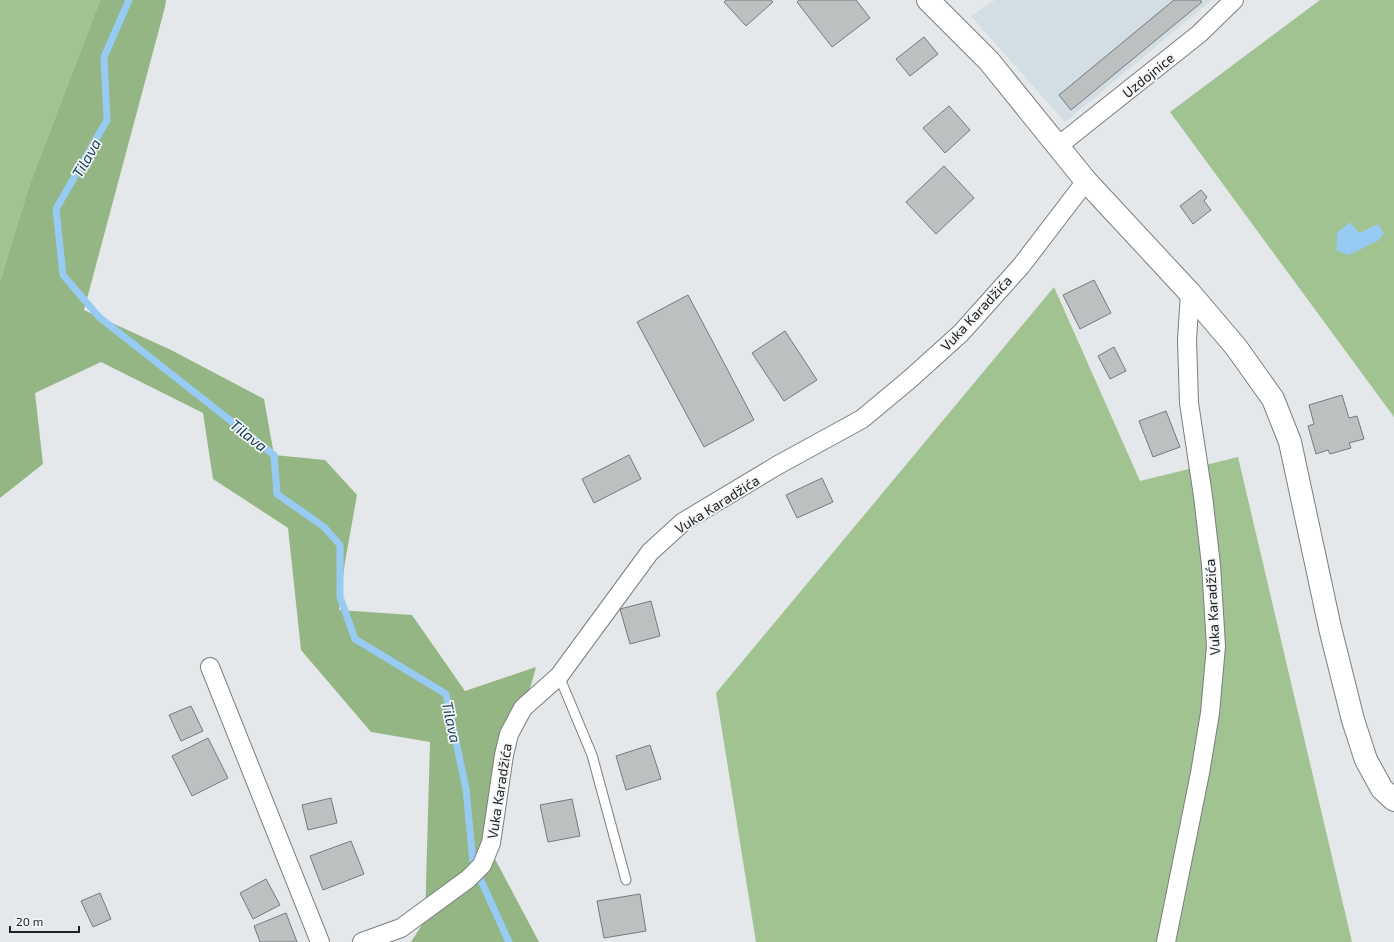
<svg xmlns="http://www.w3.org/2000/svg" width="1394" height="942" viewBox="0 0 1394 942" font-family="'Exo 2',sans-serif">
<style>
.built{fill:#d3dde4}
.green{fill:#a1c291}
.forest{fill:#94b684}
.water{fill:#98cbf3}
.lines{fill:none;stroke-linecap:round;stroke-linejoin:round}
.stream{stroke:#98cbf3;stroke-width:7}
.building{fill:#bdc0c1;stroke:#77797b}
.lane-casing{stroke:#7b7e7f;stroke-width:11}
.street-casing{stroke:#7b7e7f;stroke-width:20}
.secondary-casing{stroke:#7b7e7f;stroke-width:24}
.lane{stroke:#fff;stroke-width:9}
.street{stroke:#fff;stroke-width:18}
.secondary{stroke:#fff;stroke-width:22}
.labels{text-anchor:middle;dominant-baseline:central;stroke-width:3.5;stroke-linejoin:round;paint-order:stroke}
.street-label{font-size:14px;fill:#202122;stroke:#f3f5f7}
.water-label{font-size:15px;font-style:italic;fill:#133b56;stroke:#f3f5f7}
</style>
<rect width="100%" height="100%" fill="#e5e8ea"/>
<path class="built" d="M995,0H1212L1065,122L971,16Z"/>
<g class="green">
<path d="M0,0H100L29,186L0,281Z"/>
<path d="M1320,0H1394V417L1170,112Z"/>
<path d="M1054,287L1140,481L1238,457L1352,942H756L716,693Z"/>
</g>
<path class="forest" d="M100,0H166L165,7L84,310L171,350L264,399L274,455L325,460L357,495L345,562L339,610L412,615L465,691L536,667L487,844L539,942H411L425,920L430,742L371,732L301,650L288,528L213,479L203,413L101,362L35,393L43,464L0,498V281L29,186Z"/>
<path class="water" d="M1350,222L1359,233L1378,224L1384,233L1379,240L1349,255L1336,250L1337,242V233Z"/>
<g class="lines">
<path class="stream" d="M129,0L104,57L107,120L56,209L63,275L99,317L274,455L277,494L324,527L340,545V597L355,639L446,694L466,789L473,863L509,942"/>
</g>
<g class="building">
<path d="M726,0H771L773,2L746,26L724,2Z"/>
<path d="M799,0H856L870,18L832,47L797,2Z"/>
<path d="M1174,0H1200L1202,2L1071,110L1059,95Z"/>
<path d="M924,37L938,54L910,76L896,59Z"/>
<path d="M949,106L970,130L945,153L923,128Z"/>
<path d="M944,166L974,198L936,234L906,202Z"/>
<path d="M1201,190L1207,197L1204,201L1211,210L1193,224L1180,206Z"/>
<path d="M1094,280L1111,313L1080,329L1063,295Z"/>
<path d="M688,295L754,420L704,447L637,322Z"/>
<path d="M785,331L817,380L784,401L752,353Z"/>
<path d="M1114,347L1126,371L1110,379L1098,356Z"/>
<path d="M1342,395L1349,418L1357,416L1364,439L1349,443L1351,448L1330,454L1328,450L1316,454L1308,426L1314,424L1309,405Z"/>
<path d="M1166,411L1180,447L1153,457L1139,421Z"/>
<path d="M629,455L641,479L594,503L582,479Z"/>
<path d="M822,478L833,502L797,518L786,495Z"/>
<path d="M651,601L660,636L630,644L620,609Z"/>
<path d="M191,706L203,731L181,741L169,715Z"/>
<path d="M208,738L228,778L192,796L172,756Z"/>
<path d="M650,745L661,779L626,790L616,756Z"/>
<path d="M331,798L337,823L308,830L302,805Z"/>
<path d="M572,799L580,836L548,842L540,805Z"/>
<path d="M351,841L364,874L323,890L310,856Z"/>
<path d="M266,879L280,905L253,919L240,893Z"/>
<path d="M100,893L111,919L93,927L81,901Z"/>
<path d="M640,894L646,931L604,938L597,901Z"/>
<path d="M286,913L297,942H260L254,926Z"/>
</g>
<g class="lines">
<g class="lane-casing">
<path id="lane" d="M559,676L592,755L626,880"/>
</g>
<g class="street-casing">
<g id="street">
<path d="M1058,146L1199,34L1234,0"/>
<path d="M210,667L320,942"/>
<path d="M362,942L401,928L468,879L482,865L491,843L504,755L509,734L523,708L559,676L650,552L683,522L778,465L862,419L910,379L961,333L1021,266L1086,181"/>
<path d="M1166,942L1200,773L1210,713L1216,646L1211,565L1203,496L1189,403L1187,340L1190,293"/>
</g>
</g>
<g class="secondary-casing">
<path id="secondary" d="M928,0L989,61L1086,181L1190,293L1236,347L1273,399L1290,442L1330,628L1353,720L1366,760L1382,789L1394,800"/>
</g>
<use href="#lane" class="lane"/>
<use href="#street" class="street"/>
<use href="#secondary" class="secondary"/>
</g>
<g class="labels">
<g class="street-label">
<text transform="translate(1148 75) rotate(-39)">Uzdojnice</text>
<text transform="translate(976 313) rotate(-47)">Vuka Karadžića</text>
<text transform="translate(717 504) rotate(-32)">Vuka Karadžića</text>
<text transform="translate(1212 607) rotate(-93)">Vuka Karadžića</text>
<text transform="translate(499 791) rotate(-81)">Vuka Karadžića</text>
</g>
<g class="water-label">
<text transform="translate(86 158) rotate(-60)">Tilava</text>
<text transform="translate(249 435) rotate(38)">Tilava</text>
<text transform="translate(452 722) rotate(78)">Tilava</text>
</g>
</g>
<path d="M10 926v6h69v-6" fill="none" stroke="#202122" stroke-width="2"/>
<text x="16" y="926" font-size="12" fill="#202122" stroke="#f3f5f7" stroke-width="3" paint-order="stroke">20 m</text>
</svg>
